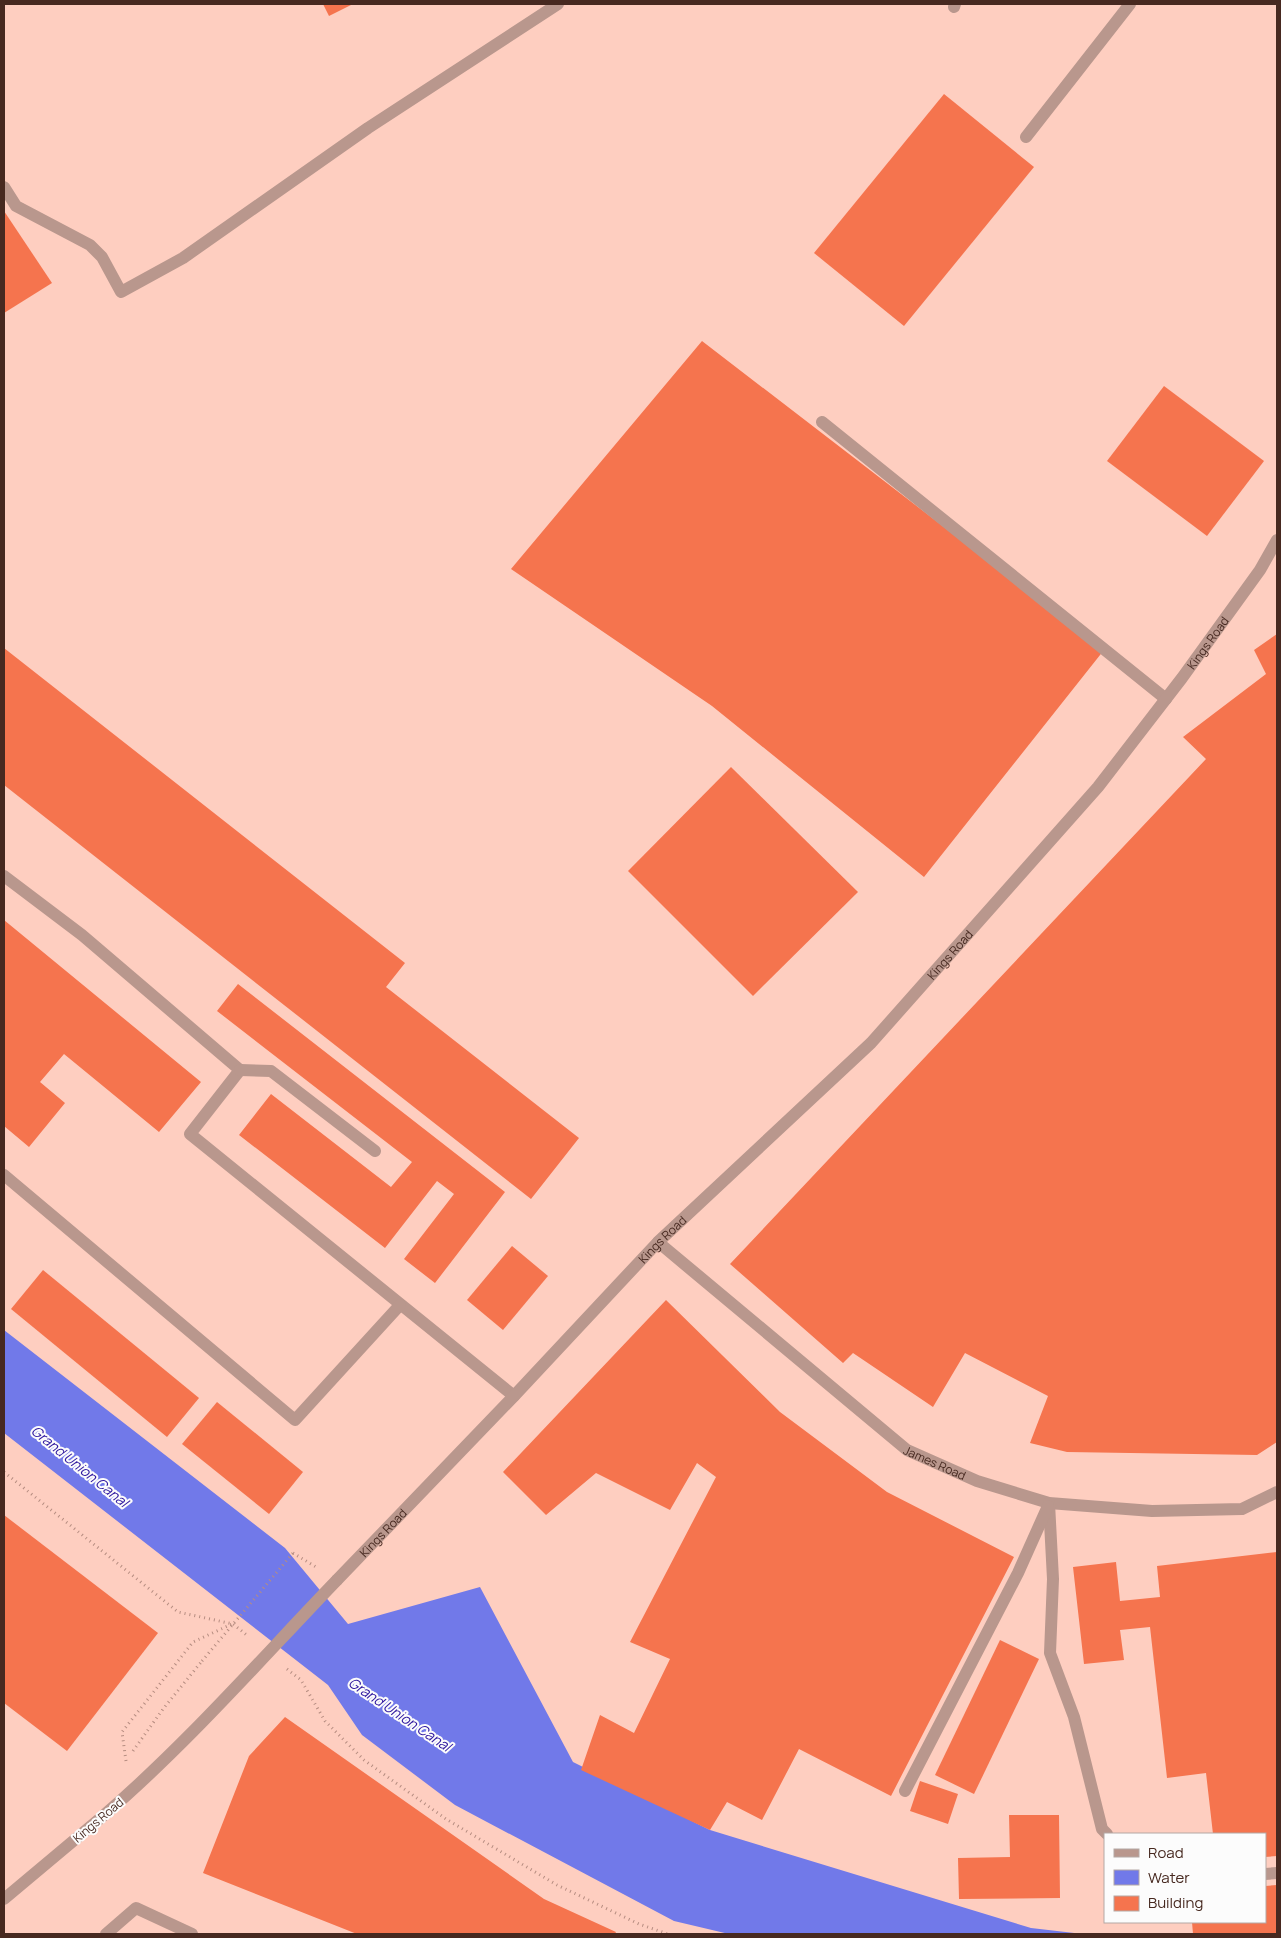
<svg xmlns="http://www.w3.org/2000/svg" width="1281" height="1938" viewBox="0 0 1281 1938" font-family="Manrope,sans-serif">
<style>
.water{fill:#7179e9}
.building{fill:#f5744e}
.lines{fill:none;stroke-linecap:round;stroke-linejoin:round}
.path{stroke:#b68d81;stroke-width:3;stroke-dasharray:1 4;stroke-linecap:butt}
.minor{stroke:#b9978d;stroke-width:12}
.path-bridge{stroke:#b68d81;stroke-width:3;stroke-dasharray:1 4;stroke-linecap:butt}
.minor-bridge{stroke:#b9978d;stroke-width:12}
.labels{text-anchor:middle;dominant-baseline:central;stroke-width:4;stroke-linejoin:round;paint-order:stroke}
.street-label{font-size:12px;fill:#472920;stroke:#fcfcfc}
.water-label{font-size:14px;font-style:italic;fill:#2f189f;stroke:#fcfcfc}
</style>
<rect width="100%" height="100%" fill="#fecec0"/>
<path class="water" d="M4,1330L285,1548L348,1624L480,1587L573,1762L710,1830L1031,1928L1083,1934H729L674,1921L455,1805L362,1735L328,1685L4,1433Z"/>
<g class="building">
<path d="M323,4H353L329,16Z"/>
<path d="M944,94L1034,167L904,326L814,253Z"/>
<path d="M4,211L52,283L4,313Z"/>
<path d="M702,341L1104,650L924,877L712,706L511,569Z"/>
<path d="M1164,386L1264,461L1207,536L1107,461Z"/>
<path d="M1277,634V1442L1257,1455L1067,1452L1030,1443L1048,1396L965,1353L933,1407L853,1353L843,1363L730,1264L1206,759L1183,737L1266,674L1254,650Z"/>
<path d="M4,648L405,963L386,987L579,1138L531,1199L4,785Z"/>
<path d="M731,767L858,892L753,996L628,871Z"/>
<path d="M4,920L201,1082L159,1132L64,1054L40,1082L65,1103L29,1147L4,1126Z"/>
<path d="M238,984L505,1192L435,1283L404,1259L454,1194L437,1181L385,1248L239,1135L271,1094L391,1187L412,1162L217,1011Z"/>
<path d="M512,1246L548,1276L503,1330L467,1300Z"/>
<path d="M43,1270L199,1398L167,1437L11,1309Z"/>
<path d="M666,1300L780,1412L887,1492L1014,1557L891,1796L799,1749L762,1820L727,1802L710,1830L581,1770L600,1715L634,1733L670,1659L630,1642L716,1477L697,1463L670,1510L596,1473L546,1515L503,1472Z"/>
<path d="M217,1402L303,1472L269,1514L182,1444Z"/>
<path d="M4,1515L158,1633L67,1751L4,1703Z"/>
<path d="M1277,1552V1856L1265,1857V1834H1213L1206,1773L1167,1778L1150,1627L1120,1630L1124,1660L1084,1664L1073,1567L1116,1562L1120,1601L1160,1597L1157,1566Z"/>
<path d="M1000,1640L1039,1659L974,1794L935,1775Z"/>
<path d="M285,1717L544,1899L616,1932L615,1934H357L203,1873L249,1756Z"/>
<path d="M920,1781L958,1794L948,1824L910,1811Z"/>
<path d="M1009,1815H1059L1060,1898L959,1899L958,1858L1010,1857Z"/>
<path d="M1277,1885V1934H1193L1192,1922H1265V1886Z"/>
</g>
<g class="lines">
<g class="path">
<path d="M4,1472L178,1612L233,1624L248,1636"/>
<path d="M293,1553L316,1567"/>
<path d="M287,1669L301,1680L325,1721L364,1760L446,1819L557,1885L639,1924L668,1934"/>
<path d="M133,1751L163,1709L202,1661"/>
<path d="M126,1761L122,1732L193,1642L232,1624"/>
</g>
<g class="minor">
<path d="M954,7L955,4"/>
<path d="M1026,137L1130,4"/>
<path d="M4,187L16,206L90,245L102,257L121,292L183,258L368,128L558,4"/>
<path d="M822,422L1166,699"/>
<path d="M4,876L82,935L240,1070L190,1134L514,1396"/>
<path d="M240,1070L271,1071L375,1151"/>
<path d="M4,1175L295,1420L400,1305"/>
<path id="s1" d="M658,1242L907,1450L977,1481L1049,1503L1152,1511L1242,1509L1277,1492"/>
<path d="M1049,1503L1053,1579L1050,1653L1074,1717L1102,1829L1107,1834"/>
<path id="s2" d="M337,1580L514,1396L658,1242L871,1043L1098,787L1182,678L1260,570L1277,540"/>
<path d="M905,1791L1018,1573L1048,1506"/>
<path d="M1265,1874L1277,1873"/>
<path d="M4,1899L103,1816"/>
<path d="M106,1934L136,1908L192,1934"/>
</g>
<path class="path-bridge" d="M202,1661L293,1553"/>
<path class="minor-bridge" d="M103,1816C186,1745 261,1659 337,1580"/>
</g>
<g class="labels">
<g class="street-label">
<text stroke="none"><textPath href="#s2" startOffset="1281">Kings Road</textPath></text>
<text stroke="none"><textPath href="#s2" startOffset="876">Kings Road</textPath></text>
<text stroke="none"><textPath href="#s2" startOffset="471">Kings Road</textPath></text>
<text stroke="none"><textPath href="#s1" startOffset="355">James Road</textPath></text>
<text stroke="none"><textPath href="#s2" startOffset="66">Kings Road</textPath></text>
<text transform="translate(98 1820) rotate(-40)">Kings Road</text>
</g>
<g class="water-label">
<text transform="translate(80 1466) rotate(39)">Grand Union Canal</text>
<text transform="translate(400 1714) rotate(34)">Grand Union Canal</text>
</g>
</g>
<rect width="1281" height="1938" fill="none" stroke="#472920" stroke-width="10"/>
<rect x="1104" y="1833" width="162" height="90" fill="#fcfcfc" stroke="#b4a8a4"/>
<rect x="1114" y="1849" width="25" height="8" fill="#b9978d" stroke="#b4a8a4"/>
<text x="1148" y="1858" font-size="15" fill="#472920">Road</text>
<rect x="1114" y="1870" width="25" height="15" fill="#7179e9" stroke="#b4a8a4"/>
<text x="1148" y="1883" font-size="15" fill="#472920">Water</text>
<rect x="1114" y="1896" width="25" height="15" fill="#f5744e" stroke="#b4a8a4"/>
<text x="1148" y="1908" font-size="15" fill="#472920">Building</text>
</svg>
